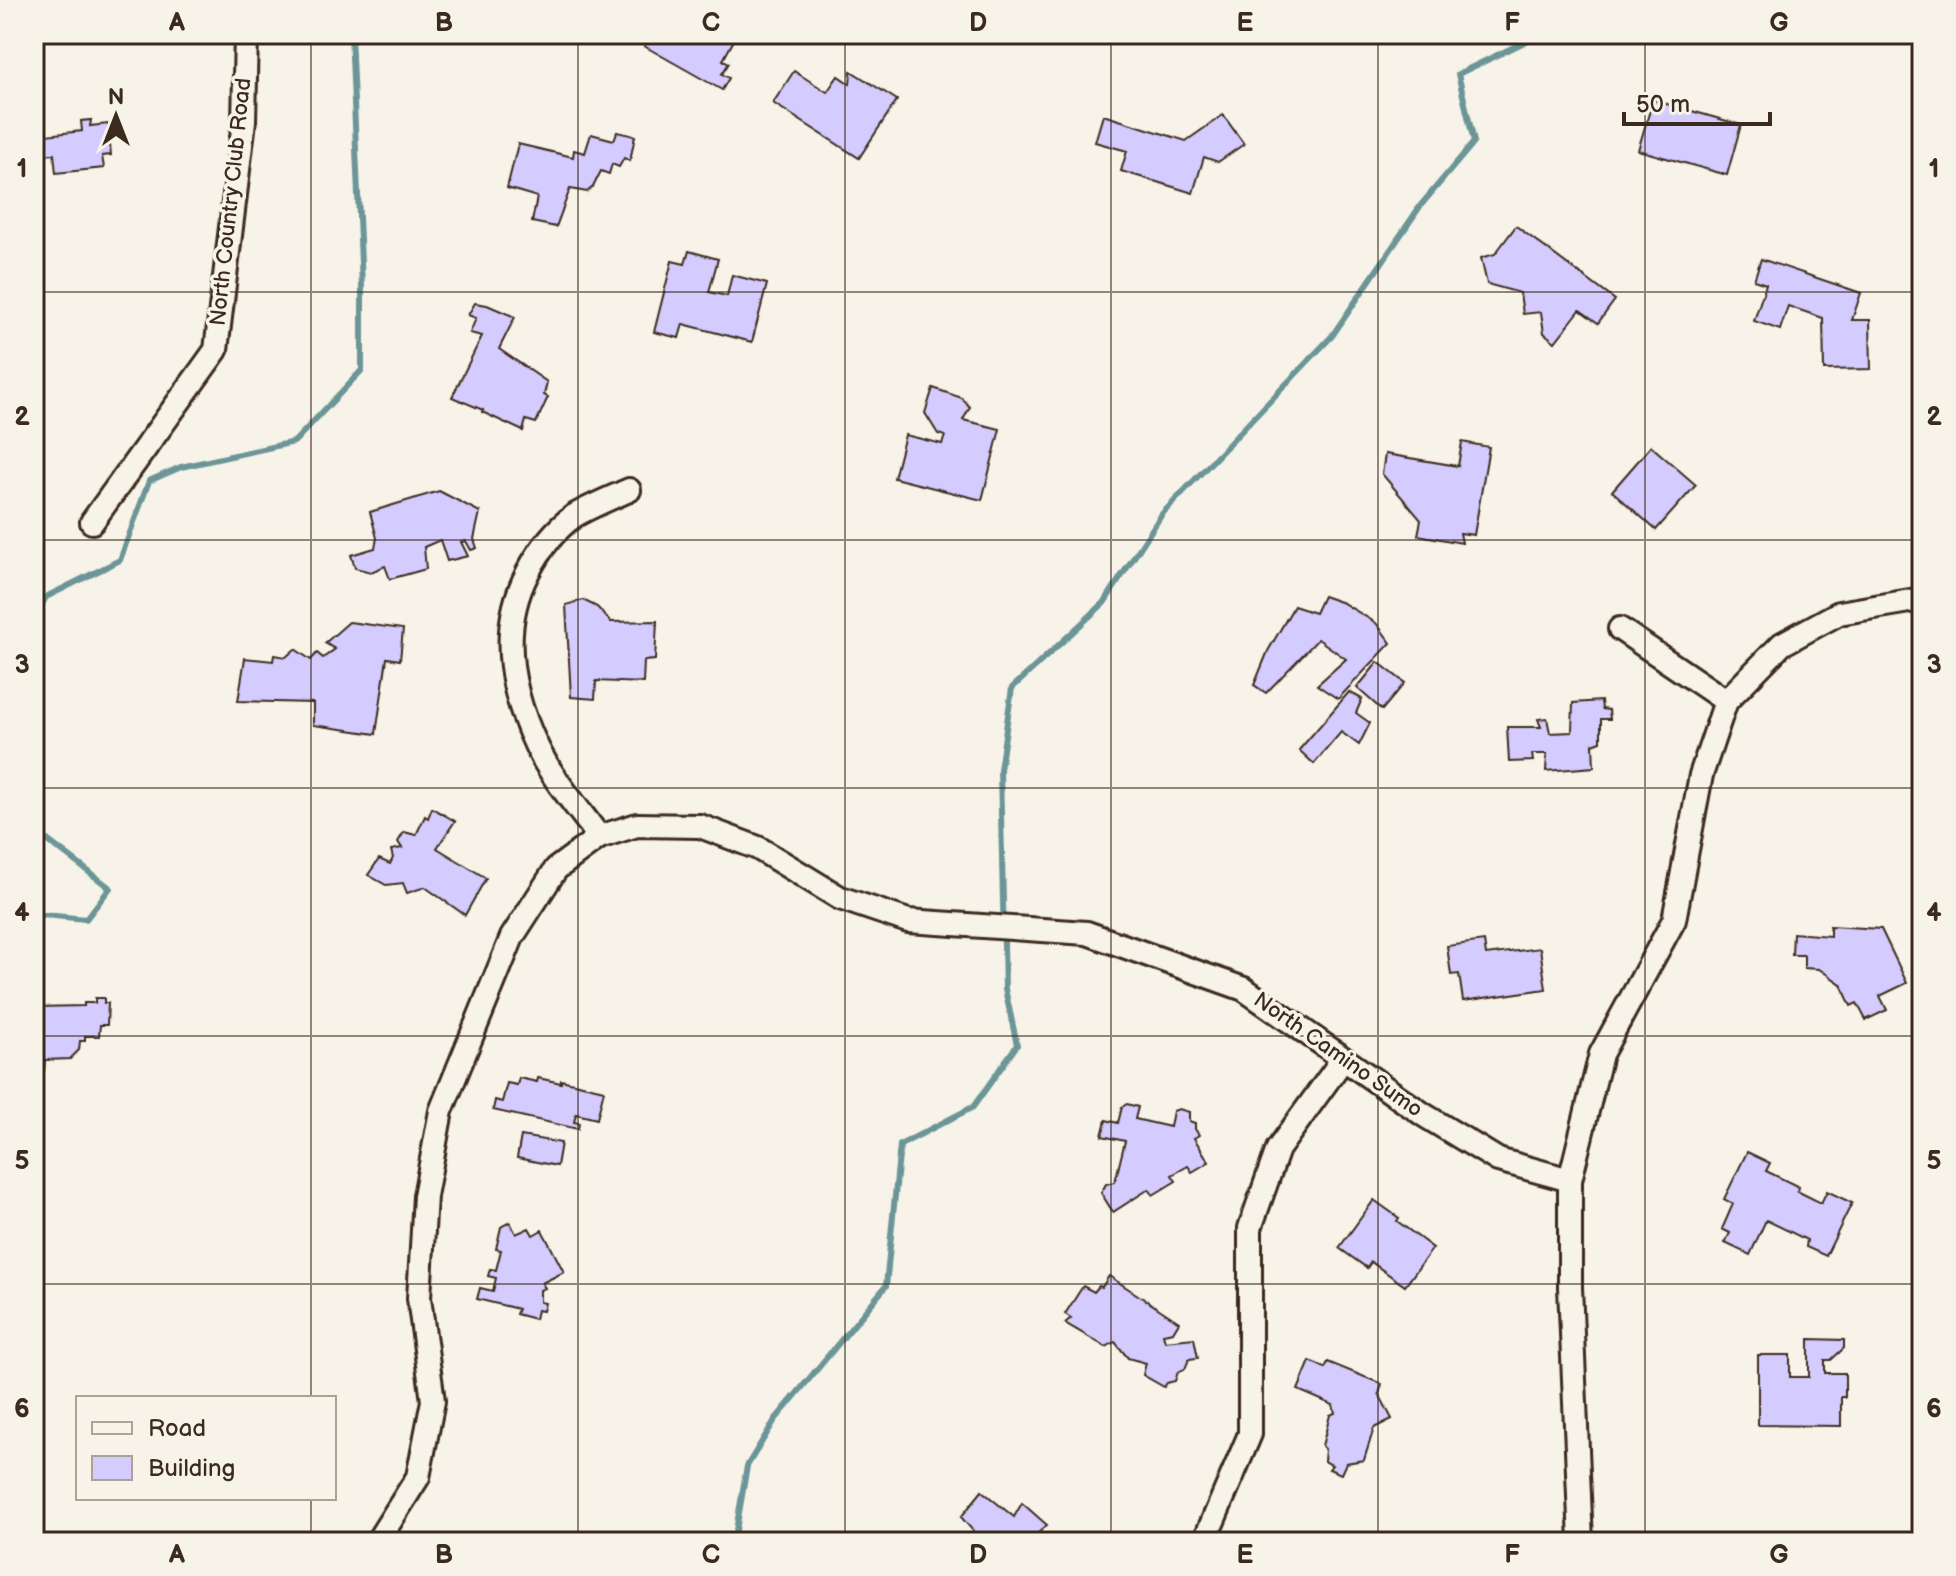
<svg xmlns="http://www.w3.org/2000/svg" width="1956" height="1576" viewBox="0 0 1956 1576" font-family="'Balsamiq Sans',sans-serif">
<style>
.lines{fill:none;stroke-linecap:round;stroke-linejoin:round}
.stream{stroke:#6c9598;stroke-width:6}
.building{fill:#d4cbfe;stroke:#3b2a1e;stroke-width:2}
.minor-casing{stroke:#3b2a1e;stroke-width:28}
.minor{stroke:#f7f3e8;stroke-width:22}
.grid{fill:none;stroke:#3b2a1e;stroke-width:2;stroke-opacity:0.55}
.labels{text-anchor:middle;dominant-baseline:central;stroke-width:7;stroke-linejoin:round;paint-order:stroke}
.street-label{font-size:22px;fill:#3b2a1e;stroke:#f7f3e8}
.neatline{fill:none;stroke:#3b2a1e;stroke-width:3}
.grid-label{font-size:26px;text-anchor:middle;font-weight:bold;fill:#3b2a1e}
</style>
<rect width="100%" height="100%" fill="#f7f3e8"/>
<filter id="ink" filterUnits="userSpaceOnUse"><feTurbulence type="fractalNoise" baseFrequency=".0125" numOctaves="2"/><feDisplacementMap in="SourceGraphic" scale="16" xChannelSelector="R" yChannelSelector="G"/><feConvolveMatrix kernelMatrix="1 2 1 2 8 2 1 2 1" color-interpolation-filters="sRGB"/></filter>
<g filter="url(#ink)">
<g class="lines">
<g class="stream">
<path d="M34,618L46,597L120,560L149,481L181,467L294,442L362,370V286L351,34"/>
<path d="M34,830L110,888L86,919L34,914"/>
<path d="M734,1542L747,1466L775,1420L886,1286L900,1145L973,1107L1017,1045L1005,989L1000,770L1012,688L1104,603L1162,514L1332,336L1421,205L1474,142L1458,74L1541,34"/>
</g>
</g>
<g class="building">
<path d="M651,34H724L734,40L723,60L729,63L722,74L729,78L722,90L644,46Z"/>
<path d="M794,71L827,92L838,76L850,84L851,71L897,100L859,158L773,103Z"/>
<path d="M1653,100L1741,125L1727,175L1638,150Z"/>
<path d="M1103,115L1186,141L1223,115L1244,144L1218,162L1204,157L1193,193L1121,171L1127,151L1095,142Z"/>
<path d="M91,120L90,126L108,124L111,155L102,156L104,168L56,173L54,154L34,156V131L46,130V135L82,131L81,121Z"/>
<path d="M617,132L635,136L630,161L624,158L619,167L612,164L609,174L601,171L593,187L587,192L570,189L556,227L532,222L537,197L507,188L518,144L573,157L574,150L585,153L591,134L614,140Z"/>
<path d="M1516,226L1615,300L1598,323L1580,310L1555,342L1544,333L1541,312L1523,314L1520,293L1487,284L1481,258L1495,254Z"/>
<path d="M689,251L718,259L709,292L727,296L732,275L767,284L752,342L683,324L679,338L654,332L672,261L685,264Z"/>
<path d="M1761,259L1861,293L1852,320H1870L1871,369L1824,370L1823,318L1788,306L1780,330L1754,321L1766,284L1754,280Z"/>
<path d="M475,303L487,305L515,317L499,349L547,382L544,395L548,397L536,423L526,420L523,431L482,412L483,410L452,397L482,336L470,333L476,318L468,315Z"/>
<path d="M933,388L962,398L970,407L963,420L1000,429L982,500L894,478L905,435L942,444L945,436L938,434L925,413Z"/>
<path d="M1462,442L1489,447L1474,535L1460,533L1462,543L1418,535L1421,520L1382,474L1385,454L1458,466Z"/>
<path d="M1651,446L1696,485L1656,530L1612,491Z"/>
<path d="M439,491L480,512L474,539L477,548L471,550L466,541L461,542L468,556L447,561L440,540L424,547L426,569L390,579L385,566L371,572L355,568L351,555L375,548L377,538L370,512Z"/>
<path d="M1323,596L1343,603L1376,623L1391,643L1338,699L1317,685L1346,659L1318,639L1266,693L1254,685L1268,651L1294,606L1315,613Z"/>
<path d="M583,600L597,607L611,622L657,621L655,660L644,661L643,683L596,681L595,699L571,697L566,605Z"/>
<path d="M349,622L403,629L400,660L387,658L376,734L313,725V703L238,701L245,658L273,661L274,655L286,657L295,649L311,660L317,653L323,658L335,649L325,643Z"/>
<path d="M1378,662L1405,683L1382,710L1357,688Z"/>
<path d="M1349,692L1362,699L1356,713L1370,723L1359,745L1341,732L1314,764L1299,750Z"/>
<path d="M1601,701L1602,709L1609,710L1610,719H1601V741L1593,744L1594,767L1546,771L1547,754H1532L1533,761L1509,762L1507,727H1541L1538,719L1547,718L1550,733L1572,732L1573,703Z"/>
<path d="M432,808L455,821L437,848L486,878L465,915L425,887L407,893L403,883L386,885L368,875L379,859L390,864L393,858L391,850L402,848L398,842L404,832L416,835L425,816L428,818Z"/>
<path d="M1830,926L1881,929L1907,983L1880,996L1887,1010L1866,1020L1857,1003L1851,1006L1841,984L1819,969L1804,968V955H1792L1793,933L1830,936Z"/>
<path d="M1484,941L1486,955L1540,948L1546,989L1463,1001L1459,974L1451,975L1447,946Z"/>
<path d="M95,998H104V1003H108L107,1025H100L99,1036H85V1041H80L79,1050L70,1059L45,1060L44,1072L38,1073V1080H34V1007L84,1006V1003H95Z"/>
<path d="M519,1078L537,1082L538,1078L561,1083V1080L604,1090L597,1119L576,1114L574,1122L579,1123L578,1129L493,1110L495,1100L502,1102L507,1083L517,1085Z"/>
<path d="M1127,1104L1138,1107L1135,1119L1170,1127L1173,1111L1179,1109L1189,1112V1121L1195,1123V1129L1199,1135L1194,1138L1209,1162L1192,1172L1188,1166L1172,1175L1176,1181L1153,1195L1149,1189L1113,1212L1101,1193L1106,1184L1115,1182L1125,1141L1102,1136L1106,1120L1118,1123L1122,1107Z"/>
<path d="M521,1136L561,1143L557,1166L517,1158Z"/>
<path d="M1747,1152L1770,1163L1766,1171L1799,1187L1797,1191L1821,1203L1827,1191L1852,1203L1826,1256L1806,1247L1807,1240L1766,1220L1750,1255L1725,1243L1730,1233L1722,1229L1733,1204L1724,1199Z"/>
<path d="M1374,1200L1399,1218L1397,1221L1433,1248L1405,1286L1371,1262L1367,1268L1339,1248Z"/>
<path d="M510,1222L516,1234L529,1228L533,1235L542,1230L564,1272L542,1283L545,1288L540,1290V1302L545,1303L543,1311L537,1310L535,1319L516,1314L518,1309L477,1299L480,1288L493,1291L496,1278L488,1276L490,1269L496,1270L501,1250L496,1249L501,1227Z"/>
<path d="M1109,1276L1179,1322L1173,1332L1163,1334L1165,1341L1194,1338L1198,1358L1189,1359L1185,1369L1178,1372L1175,1381L1167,1383L1164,1387L1143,1375L1146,1363L1128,1358L1115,1342L1106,1347L1065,1323L1071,1318L1065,1314L1083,1286L1094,1292L1099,1286L1102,1287Z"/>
<path d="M1809,1339L1844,1340V1348L1831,1360H1825V1373H1845V1397H1841V1426L1758,1425V1355H1790V1377H1809Z"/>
<path d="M1310,1361L1325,1368L1328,1362L1382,1384L1379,1394L1392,1419L1374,1428L1364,1460L1346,1463L1341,1474L1329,1469L1332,1465L1324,1461L1325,1449L1322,1446L1330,1415L1335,1413L1333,1405L1298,1390Z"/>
<path d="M982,1491L1014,1517L1022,1503L1047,1525L1036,1535L1044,1542H971L966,1538L974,1532L961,1517Z"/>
</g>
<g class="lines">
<g class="minor-casing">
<g id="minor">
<path d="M92,522L216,350L244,121L246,34"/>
<path d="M1620,629L1726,701"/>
<path d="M599,837C579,809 551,777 537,747C510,690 498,629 528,572C539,551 554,530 574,516C591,506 611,498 629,490"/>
<path d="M1570,1180V1287L1581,1542"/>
<path d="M377,1542L418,1477L433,1401L419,1298L425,1196L441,1111L512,937L556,869L599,837L637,825L700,826L758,848L840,898L908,921L1087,933L1244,989L1424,1115L1498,1160L1570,1180L1601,1054L1674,920L1701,775L1726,701L1782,644L1839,613L1922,599"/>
<path d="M1204,1542L1250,1434V1228L1278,1149L1343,1059"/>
</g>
</g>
<use href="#minor" class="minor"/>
</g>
</g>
<path class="grid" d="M311,34V1398M578,34V1542M845,34V1542M1111,34V1542M1378,34V1542M1645,34V1542M34,292H1922M34,540H1922M34,788H1922M34,1036H1922M34,1284H1922M311,1498V1542"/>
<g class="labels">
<g class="street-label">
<text transform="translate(231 202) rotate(-84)">North Country Club Road</text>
<text transform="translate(1338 1055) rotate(35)">North Camino Sumo</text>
</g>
</g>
<rect width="1956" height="1576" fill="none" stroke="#f7f3e8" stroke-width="88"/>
<rect x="76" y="1396" width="260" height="104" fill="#f7f3e8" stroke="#aca397" stroke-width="2"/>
<rect x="92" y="1422" width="40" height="12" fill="#f7f3e8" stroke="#aca397" stroke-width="2"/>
<text x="148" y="1436" font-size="24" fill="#3b2a1e">Road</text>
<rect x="92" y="1456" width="40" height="24" fill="#d4cbfe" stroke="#aca397" stroke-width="2"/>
<text x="148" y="1476" font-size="24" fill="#3b2a1e">Building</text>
<g transform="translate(116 116)" stroke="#f7f3e8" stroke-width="6" paint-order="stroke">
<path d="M0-6L14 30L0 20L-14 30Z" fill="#3b2a1e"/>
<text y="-12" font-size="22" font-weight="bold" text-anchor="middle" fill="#3b2a1e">N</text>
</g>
<path d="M1624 112v12h146v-12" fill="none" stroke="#3b2a1e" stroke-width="4"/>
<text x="1636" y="112" font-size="24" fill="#3b2a1e" stroke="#f7f3e8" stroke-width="6" paint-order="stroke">50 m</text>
<rect x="44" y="44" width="1868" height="1488" class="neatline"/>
<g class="grid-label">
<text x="177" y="31">A</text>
<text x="444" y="31">B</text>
<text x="711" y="31">C</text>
<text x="978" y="31">D</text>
<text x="1245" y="31">E</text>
<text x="1512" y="31">F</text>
<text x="1779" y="31">G</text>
<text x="22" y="177">1</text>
<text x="1934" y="177">1</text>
<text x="22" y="425">2</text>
<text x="1934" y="425">2</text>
<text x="22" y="673">3</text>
<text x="1934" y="673">3</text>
<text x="22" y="921">4</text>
<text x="1934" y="921">4</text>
<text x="22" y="1169">5</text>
<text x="1934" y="1169">5</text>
<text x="22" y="1417">6</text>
<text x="1934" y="1417">6</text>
<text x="177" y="1563">A</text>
<text x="444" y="1563">B</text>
<text x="711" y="1563">C</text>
<text x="978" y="1563">D</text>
<text x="1245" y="1563">E</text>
<text x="1512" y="1563">F</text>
<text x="1779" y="1563">G</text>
</g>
</svg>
